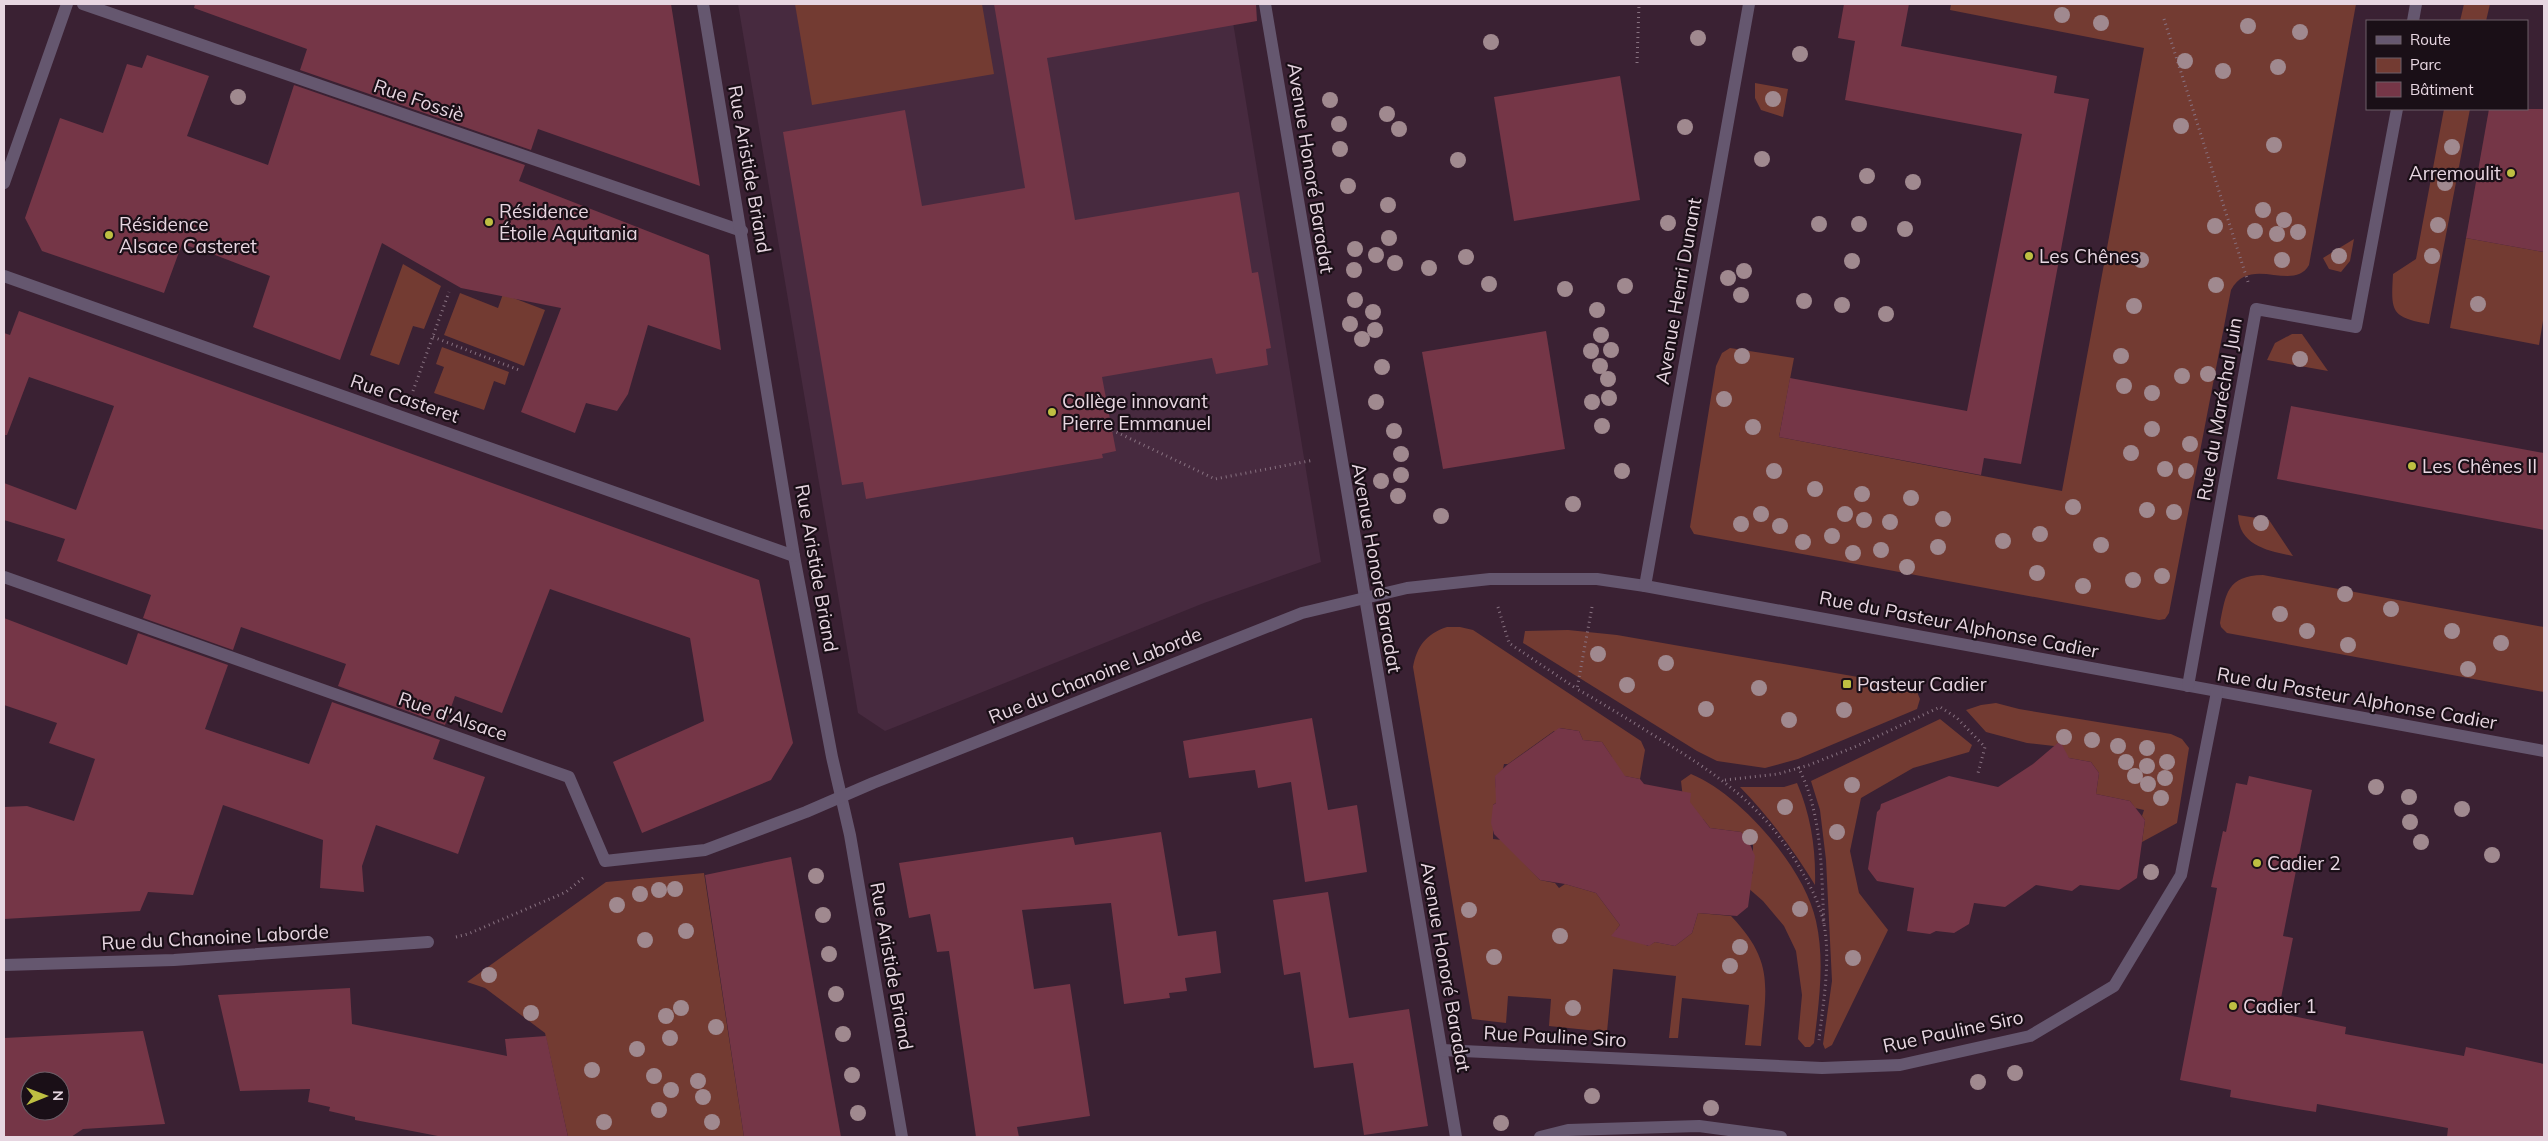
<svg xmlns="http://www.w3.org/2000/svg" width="2548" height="1141" viewBox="0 0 2548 1141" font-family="Mulish,sans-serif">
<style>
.built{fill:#472a3f}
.green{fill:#733b32}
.building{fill:#753647;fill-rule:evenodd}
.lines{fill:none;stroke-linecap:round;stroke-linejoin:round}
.path{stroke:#887281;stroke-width:3;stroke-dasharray:1 4;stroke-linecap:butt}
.lane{stroke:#65576f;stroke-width:12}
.street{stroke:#65576f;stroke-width:12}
.tree{fill:#a0898f}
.poi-dot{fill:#bebf42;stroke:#1a0f17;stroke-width:2}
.labels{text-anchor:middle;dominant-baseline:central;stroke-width:4.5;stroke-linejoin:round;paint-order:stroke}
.street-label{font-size:19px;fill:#e7d6e1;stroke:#1a0f17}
.poi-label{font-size:19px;fill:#e7d6e1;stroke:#1a0f17;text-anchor:start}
</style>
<rect width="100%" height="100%" fill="#3a2133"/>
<path class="built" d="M738,4H1230L1321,562L1204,603L885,731L858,713Z"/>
<g class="green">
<path d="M795,4H982L994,74L812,105Z"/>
<path d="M1951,4H2356L2309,265C2293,293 2250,254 2231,290L2169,613L2165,619L2159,620L1694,534L1690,527L1716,366L1722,353L1730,348L1794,358L1779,437L2062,491L2144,48L1950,10Z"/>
<path d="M2464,4H2490L2486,21H2460Z"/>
<path d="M1755,83L1788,89L1783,117L1761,110L1755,98Z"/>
<path d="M2444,109H2470L2429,324C2390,317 2391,311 2393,274L2416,259Z"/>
<path d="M2466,238L2544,252V315L2539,345L2450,328Z"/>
<path d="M2354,239L2350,261L2341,272L2329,269L2323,258Z"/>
<path d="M403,264L441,286L424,329L413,326L399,365L370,355Z"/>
<path d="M460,293L498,308L503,294L545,310L524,366L444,335Z"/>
<path d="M2292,334H2302L2328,371L2267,360L2275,343Z"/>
<path d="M442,347L509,372L505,385L494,381L484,410L434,393L444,367L436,364Z"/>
<path d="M2238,515L2269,520L2293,556C2269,551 2239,546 2238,515Z"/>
<path d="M2263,575L2544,627V692L2227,633L2221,627L2220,623C2226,593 2227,576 2263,575Z"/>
<path d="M1447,627H1460L1473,630L1641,741L1645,750L1640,779L1609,773L1612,757L1602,742L1583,740L1579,731L1560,728L1558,731H1554L1508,764H1504L1503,769L1495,777L1497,802L1493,805V839L1502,840L1540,880L1555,883L1559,888L1565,884L1596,893L1620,925L1616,930L1648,946L1655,942L1675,946L1692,933L1698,913L1731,916C1775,962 1766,987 1761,1046L1745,1045L1749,1005L1682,998L1678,1038H1669L1676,976L1613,969L1607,1032L1549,1026L1551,999L1508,996L1506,1023L1472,1019L1413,667C1417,646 1426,634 1447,627Z"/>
<path d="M1568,630L1617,635L1915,687L1920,699L1917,709L1798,759L1765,768L1717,761L1697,751L1523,643L1525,631Z"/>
<path d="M1996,703L2019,709L2171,734L2182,739L2189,748L2177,823L2142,842L2145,820L2142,816L2144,810L2135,808L2130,801L2096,794L2099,773L2091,762L2069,758L2054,746L2027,743L1986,732L1966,710L1981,705Z"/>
<path d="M1940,719L1972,745L1969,752L1913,768L1861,798L1850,851L1859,893L1888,930L1832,1045L1825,1049L1823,1044L1832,981L1826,860L1820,810L1811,781Z"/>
<path d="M1691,774C1740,794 1805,868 1816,921C1825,961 1819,1002 1814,1043L1810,1047H1805L1798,1039L1802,995L1796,951L1784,926L1763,901L1747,887L1749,877L1753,873V842L1747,841L1741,832L1710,828L1703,819L1685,816L1681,781Z"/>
<path d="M1797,783C1811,816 1816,849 1815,885C1793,849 1769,817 1740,787H1784Z"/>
<path d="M704,873L744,1137H568L545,1033L485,988L467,982L606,882Z"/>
</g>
<g class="building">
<path d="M195,4H671L700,186L538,129L531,150L300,70L307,49L194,8Z"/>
<path d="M994,4H1256L1257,21L1047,58L1075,220L1239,192L1252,273L1258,272L1271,348L1266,349L1268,365L1216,374L1212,358L1102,377L1116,451L1102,454L1103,458L866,499L863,482L842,485L783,132L905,110L922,206L1025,188Z"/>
<path d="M1844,4H1909L1901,46L2057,76L2054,93L2089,99L2021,464L1984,458L1981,475L1779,437L1790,378L1967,411L2022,134L1845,100L1855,41L1838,38Z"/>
<path d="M147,55L209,76L187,136L268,165L294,85L525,165L519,181L709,255L721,350L648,325L628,394L617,411L586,403L575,433L521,412L561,308L461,288L382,243L340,360L253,327L270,276L210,253L182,244L164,293L42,251L25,218L60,118L103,133L127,64L142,68Z"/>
<path d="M1620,76L1640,200L1514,221L1494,97Z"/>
<path d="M2489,109H2544V252L2466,238Z"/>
<path d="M19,311L759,580L793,743L771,780L642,833L613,762L704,721L690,638L550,589L502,713L455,696L445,725L338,686L346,664L241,627L233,650L143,618L151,595L57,561L65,539L4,520V483L76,510L114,406L29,377L7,435H4V333L10,335Z"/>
<path d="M1546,331L1565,449L1443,469L1422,352Z"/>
<path d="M2291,406L2544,453V530L2277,479Z"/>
<path d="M4,618L127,665L138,633L228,665L205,729L309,764L332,702L440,740L433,759L485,777L458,854L376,825L362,866L364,892L320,888L323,840L223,805L193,895L148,892L140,911L4,919V807L27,806L74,821L95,759L49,743L57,723L4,705Z"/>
<path d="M1312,718L1328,810L1357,805L1367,872L1305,882L1291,782L1258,788L1255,770L1189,778L1183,741Z"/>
<path d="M1559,728L1579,731L1583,740L1602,742L1625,776L1640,779L1644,784L1691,793L1690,802L1710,828L1741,832L1749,842L1755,856L1748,907L1737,916L1698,913L1692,933L1675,946L1655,942L1649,946L1611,936L1620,925L1596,893L1565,884L1540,880L1494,834L1491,823L1493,805L1496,803L1495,776L1507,765Z"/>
<path d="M2060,741L2069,758L2091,762L2099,773L2096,794L2130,801L2145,820L2137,878L2119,890L2080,885L2072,891L2036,885L2005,907L1974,903L1969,924L1954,933L1936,931L1930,934L1907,931L1914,888L1877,881L1868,869L1877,812L1880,809L1881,804L1949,776L1998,787L2033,764Z"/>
<path d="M2249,776L2312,790L2283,936L2293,938L2278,1013L2346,1027L2345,1034L2464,1056L2466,1047L2544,1064V1137H2447L2448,1128L2317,1104L2316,1112L2297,1109L2230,1097L2231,1090L2180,1080L2217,888L2211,887L2223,831L2226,832L2236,783L2247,785Z"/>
<path d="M1161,832L1178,936L1216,931L1221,973L1185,978L1187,991L1169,993L1170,998L1124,1004L1111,903L1022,910L1034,989L1070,984L1090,1116L1017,1127L1019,1137H976L949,951L937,952L930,914L909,918L899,863L1073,837L1075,845Z"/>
<path d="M791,857L841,1137H744L705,875Z"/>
<path d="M1328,892L1349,1018L1409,1009L1428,1126L1364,1135L1353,1063L1314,1068L1300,972L1284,975L1273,900Z"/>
<path d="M350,988L352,1024L507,1056L505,1039L546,1036L568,1137H443L355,1120V1117L329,1111L330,1107L308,1102L310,1089L240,1091L218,995Z"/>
<path d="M143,1031L165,1124L83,1129L71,1137L4,1136V1038ZM30,1081H60V1111H30Z"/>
</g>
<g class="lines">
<g class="path">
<path d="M2164,19L2248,282"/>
<path d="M1637,63L1639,4"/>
<path d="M433,337L519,370"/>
<path d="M413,391L449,292"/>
<path d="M1112,430L1215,479L1314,460"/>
<path d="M1498,607L1509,643L1577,689"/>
<path d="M1592,607L1577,689C1605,705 1631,721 1658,738C1718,775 1766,807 1801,870C1812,888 1822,909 1825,930C1830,966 1823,1004 1819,1040"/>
<path d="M1798,767C1823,814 1821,872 1824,924"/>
<path d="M1725,780L1778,774L1809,765L1857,746L1940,707L1957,718L1985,747L1978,773"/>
<path d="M456,937L468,934L566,892L583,878"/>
<path d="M2281,1137V1135"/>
</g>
<path class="lane" d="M1540,1137L1568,1130L1699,1126L1781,1137"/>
<g class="street">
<path d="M83,4L742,231"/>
<path d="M703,4L794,556L832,757L850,835L902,1137"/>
<path d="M1265,4L1456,1137"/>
<path d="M2413,21L2416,4"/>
<path d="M4,183L67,4"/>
<path d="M4,276L794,556"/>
<path d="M4,577L569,777L605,861L705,850L806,812L873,783L1302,613L1407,588L1490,579H1597L1645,586L2544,751"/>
<path d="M1645,586L1749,4"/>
<path d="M2188,686L2256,309L2356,327L2397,109"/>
<path d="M4,965L174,960L428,942"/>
<path d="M1442,1050L1822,1068L1900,1065L2030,1036L2114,986L2181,875L2217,692"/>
</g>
</g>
<g class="tree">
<circle cx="2062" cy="15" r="8"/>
<circle cx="2101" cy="23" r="8"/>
<circle cx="2248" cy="26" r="8"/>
<circle cx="2300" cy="32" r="8"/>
<circle cx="1698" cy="38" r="8"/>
<circle cx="1491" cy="42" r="8"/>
<circle cx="1800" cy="54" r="8"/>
<circle cx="2185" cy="61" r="8"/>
<circle cx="2278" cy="67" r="8"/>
<circle cx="2223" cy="71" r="8"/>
<circle cx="238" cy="97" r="8"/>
<circle cx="1773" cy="99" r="8"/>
<circle cx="1330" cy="100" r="8"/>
<circle cx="1387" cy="114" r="8"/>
<circle cx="1339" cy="124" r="8"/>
<circle cx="2181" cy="126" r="8"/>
<circle cx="1685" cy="127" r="8"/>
<circle cx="1399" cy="129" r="8"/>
<circle cx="2274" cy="145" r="8"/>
<circle cx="2452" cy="147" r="8"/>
<circle cx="1340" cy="149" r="8"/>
<circle cx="1762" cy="159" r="8"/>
<circle cx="1458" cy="160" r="8"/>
<circle cx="1867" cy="176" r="8"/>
<circle cx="1913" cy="182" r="8"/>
<circle cx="2445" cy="183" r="8"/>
<circle cx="1348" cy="186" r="8"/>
<circle cx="1388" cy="205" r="8"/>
<circle cx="2263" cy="210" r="8"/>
<circle cx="2284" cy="220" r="8"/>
<circle cx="1668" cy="223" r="8"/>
<circle cx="1819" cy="224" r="8"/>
<circle cx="1859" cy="224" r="8"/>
<circle cx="2438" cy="225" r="8"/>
<circle cx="2215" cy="226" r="8"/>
<circle cx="1905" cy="229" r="8"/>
<circle cx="2255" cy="231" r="8"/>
<circle cx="2298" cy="232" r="8"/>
<circle cx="2277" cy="234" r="8"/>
<circle cx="1389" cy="238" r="8"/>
<circle cx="1355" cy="249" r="8"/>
<circle cx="1376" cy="255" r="8"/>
<circle cx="2339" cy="256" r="8"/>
<circle cx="2432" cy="256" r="8"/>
<circle cx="1466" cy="257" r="8"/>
<circle cx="2141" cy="260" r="8"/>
<circle cx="2282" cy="260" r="8"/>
<circle cx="1852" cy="261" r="8"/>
<circle cx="1395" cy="263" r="8"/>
<circle cx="1429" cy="268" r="8"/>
<circle cx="1354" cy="270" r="8"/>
<circle cx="1744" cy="271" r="8"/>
<circle cx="1728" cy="278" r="8"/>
<circle cx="1489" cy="284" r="8"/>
<circle cx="2216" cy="285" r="8"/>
<circle cx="1625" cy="286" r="8"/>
<circle cx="1565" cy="289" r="8"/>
<circle cx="1741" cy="295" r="8"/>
<circle cx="1355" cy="300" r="8"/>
<circle cx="1804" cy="301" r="8"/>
<circle cx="2478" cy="304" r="8"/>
<circle cx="1842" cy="305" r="8"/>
<circle cx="2134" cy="306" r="8"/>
<circle cx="1597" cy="310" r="8"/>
<circle cx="1373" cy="312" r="8"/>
<circle cx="1886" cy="314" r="8"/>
<circle cx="1350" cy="324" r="8"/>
<circle cx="1375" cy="330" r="8"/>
<circle cx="1601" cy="335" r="8"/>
<circle cx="1362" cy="339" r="8"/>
<circle cx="1611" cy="350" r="8"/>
<circle cx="1591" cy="351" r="8"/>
<circle cx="1742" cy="356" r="8"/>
<circle cx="2121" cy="356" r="8"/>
<circle cx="2300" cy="359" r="8"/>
<circle cx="1600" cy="366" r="8"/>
<circle cx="1382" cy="367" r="8"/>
<circle cx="2208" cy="374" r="8"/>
<circle cx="2182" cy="376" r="8"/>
<circle cx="1608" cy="379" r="8"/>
<circle cx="2124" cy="386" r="8"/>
<circle cx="2152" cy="393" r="8"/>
<circle cx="1609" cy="398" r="8"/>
<circle cx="1724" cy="399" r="8"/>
<circle cx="1376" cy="402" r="8"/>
<circle cx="1592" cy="402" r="8"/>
<circle cx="1602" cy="426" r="8"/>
<circle cx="1753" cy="427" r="8"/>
<circle cx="2152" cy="429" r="8"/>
<circle cx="1394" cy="431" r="8"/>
<circle cx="2190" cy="444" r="8"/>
<circle cx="2131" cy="453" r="8"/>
<circle cx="1401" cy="454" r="8"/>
<circle cx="2165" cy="469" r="8"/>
<circle cx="1622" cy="471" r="8"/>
<circle cx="1774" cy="471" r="8"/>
<circle cx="2186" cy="471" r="8"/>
<circle cx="1401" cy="475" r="8"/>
<circle cx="1381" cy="481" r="8"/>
<circle cx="1815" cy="489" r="8"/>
<circle cx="1862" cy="494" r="8"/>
<circle cx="1398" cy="496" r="8"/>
<circle cx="1911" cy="498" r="8"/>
<circle cx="1573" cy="504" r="8"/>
<circle cx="2073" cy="507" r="8"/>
<circle cx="2147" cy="510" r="8"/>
<circle cx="2174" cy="512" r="8"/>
<circle cx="1761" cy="514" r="8"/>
<circle cx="1845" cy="514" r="8"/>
<circle cx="1441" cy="516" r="8"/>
<circle cx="1943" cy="519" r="8"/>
<circle cx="1864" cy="520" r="8"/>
<circle cx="1890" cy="522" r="8"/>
<circle cx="2261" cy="523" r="8"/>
<circle cx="1741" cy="524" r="8"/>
<circle cx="1780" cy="526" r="8"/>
<circle cx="2040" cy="534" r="8"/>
<circle cx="1832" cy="536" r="8"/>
<circle cx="2003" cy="541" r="8"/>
<circle cx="1803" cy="542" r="8"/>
<circle cx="2101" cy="545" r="8"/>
<circle cx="1938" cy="547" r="8"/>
<circle cx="1881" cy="550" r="8"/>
<circle cx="1853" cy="553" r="8"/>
<circle cx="1907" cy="567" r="8"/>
<circle cx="2037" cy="573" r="8"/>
<circle cx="2162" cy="576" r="8"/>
<circle cx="2133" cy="580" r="8"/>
<circle cx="2083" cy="586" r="8"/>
<circle cx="2345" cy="594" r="8"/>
<circle cx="2391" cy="609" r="8"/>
<circle cx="2280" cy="614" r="8"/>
<circle cx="2307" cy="631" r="8"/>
<circle cx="2452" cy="631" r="8"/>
<circle cx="2501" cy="643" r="8"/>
<circle cx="2348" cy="645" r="8"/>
<circle cx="1598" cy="654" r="8"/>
<circle cx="1666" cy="663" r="8"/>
<circle cx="2468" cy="669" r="8"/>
<circle cx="1627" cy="685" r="8"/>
<circle cx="1759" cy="688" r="8"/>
<circle cx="1706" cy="709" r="8"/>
<circle cx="1844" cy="710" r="8"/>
<circle cx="1789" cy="720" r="8"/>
<circle cx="2064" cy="737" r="8"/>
<circle cx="2092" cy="740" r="8"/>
<circle cx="2118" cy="746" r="8"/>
<circle cx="2147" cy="748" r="8"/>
<circle cx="2126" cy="762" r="8"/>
<circle cx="2167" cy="762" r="8"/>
<circle cx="2147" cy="766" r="8"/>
<circle cx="2135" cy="776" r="8"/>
<circle cx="2165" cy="778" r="8"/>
<circle cx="2148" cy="784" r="8"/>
<circle cx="1852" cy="785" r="8"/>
<circle cx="2376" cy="787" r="8"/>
<circle cx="2409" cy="797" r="8"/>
<circle cx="2161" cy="798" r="8"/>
<circle cx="1785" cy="807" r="8"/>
<circle cx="2462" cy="809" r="8"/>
<circle cx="2410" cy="822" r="8"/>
<circle cx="1837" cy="832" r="8"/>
<circle cx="1750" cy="837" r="8"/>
<circle cx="2421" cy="842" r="8"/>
<circle cx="2492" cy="855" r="8"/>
<circle cx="2151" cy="872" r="8"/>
<circle cx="816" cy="876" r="8"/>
<circle cx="675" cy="889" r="8"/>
<circle cx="659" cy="890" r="8"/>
<circle cx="640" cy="894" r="8"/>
<circle cx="617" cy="905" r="8"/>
<circle cx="1800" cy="909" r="8"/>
<circle cx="1469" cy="910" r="8"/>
<circle cx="823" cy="915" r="8"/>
<circle cx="686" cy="931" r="8"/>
<circle cx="1560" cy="936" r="8"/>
<circle cx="645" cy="940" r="8"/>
<circle cx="1740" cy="947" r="8"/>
<circle cx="829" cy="954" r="8"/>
<circle cx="1494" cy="957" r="8"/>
<circle cx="1853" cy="958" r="8"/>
<circle cx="1730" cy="966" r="8"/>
<circle cx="489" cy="975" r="8"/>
<circle cx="836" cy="994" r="8"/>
<circle cx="681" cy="1008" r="8"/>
<circle cx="1573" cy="1008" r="8"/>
<circle cx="531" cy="1013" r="8"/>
<circle cx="666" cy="1016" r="8"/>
<circle cx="716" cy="1027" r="8"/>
<circle cx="843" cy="1034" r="8"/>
<circle cx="670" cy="1038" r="8"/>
<circle cx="637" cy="1049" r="8"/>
<circle cx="592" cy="1070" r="8"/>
<circle cx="2015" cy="1073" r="8"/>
<circle cx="852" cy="1075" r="8"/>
<circle cx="654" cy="1076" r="8"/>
<circle cx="698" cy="1081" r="8"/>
<circle cx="1978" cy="1082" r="8"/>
<circle cx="671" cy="1090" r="8"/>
<circle cx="1592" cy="1096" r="8"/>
<circle cx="703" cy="1097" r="8"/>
<circle cx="1711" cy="1108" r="8"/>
<circle cx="659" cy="1110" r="8"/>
<circle cx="858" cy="1113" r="8"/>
<circle cx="604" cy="1122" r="8"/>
<circle cx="712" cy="1122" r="8"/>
<circle cx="1501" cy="1123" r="8"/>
</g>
<g class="poi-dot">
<circle cx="2511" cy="173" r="5"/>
<circle cx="489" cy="222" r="5"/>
<circle cx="109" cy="235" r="5"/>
<circle cx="2029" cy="256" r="5"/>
<circle cx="1052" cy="412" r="5"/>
<circle cx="2412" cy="466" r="5"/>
<rect x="1842" y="679" width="10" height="10" rx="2.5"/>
<circle cx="2257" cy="863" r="5"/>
<circle cx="2233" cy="1006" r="5"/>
</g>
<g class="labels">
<g class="street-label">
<text transform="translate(419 100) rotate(19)">Rue Fossiè</text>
<text transform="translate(1311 168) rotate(81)">Avenue Honoré Baradat</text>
<text transform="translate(750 169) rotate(80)">Rue Aristide Briand</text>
<text transform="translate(1678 291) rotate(-80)">Avenue Henri Dunant</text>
<text transform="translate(405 398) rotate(19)">Rue Casteret</text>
<text transform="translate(2219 409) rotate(-80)">Rue du Maréchal Juin</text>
<text transform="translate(817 568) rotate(80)">Rue Aristide Briand</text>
<text transform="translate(1377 568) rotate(80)">Avenue Honoré Baradat</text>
<text transform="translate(1959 624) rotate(11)">Rue du Pasteur Alphonse Cadier</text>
<text transform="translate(1095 675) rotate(-22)">Rue du Chanoine Laborde</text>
<text transform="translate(2357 698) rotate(10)">Rue du Pasteur Alphonse Cadier</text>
<text transform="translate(453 716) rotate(19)">Rue d'Alsace</text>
<text transform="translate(215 937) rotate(-3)">Rue du Chanoine Laborde</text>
<text transform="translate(892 966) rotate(80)">Rue Aristide Briand</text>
<text transform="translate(1446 967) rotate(80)">Avenue Honoré Baradat</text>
<text transform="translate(1953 1031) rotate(-12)">Rue Pauline Siro</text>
<text transform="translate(1555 1036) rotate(3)">Rue Pauline Siro</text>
</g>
<g class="poi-label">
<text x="2501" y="173" text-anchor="end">Arremoulit</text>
<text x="499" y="211">Résidence<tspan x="499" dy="22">Étoile Aquitania</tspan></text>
<text x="119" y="224">Résidence<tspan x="119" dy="22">Alsace Casteret</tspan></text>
<text x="2039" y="256">Les Chênes</text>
<text x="1062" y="401">Collège innovant<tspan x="1062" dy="22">Pierre Emmanuel</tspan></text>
<text x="2422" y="466">Les Chênes II</text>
<text x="1857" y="684">Pasteur Cadier</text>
<text x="2267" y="863">Cadier 2</text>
<text x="2243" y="1006">Cadier 1</text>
</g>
</g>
<rect width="2548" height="1141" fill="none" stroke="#e7d6e1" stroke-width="10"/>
<rect x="2366" y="20" width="162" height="90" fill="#1a0f17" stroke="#6c5f68"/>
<rect x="2376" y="36" width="25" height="8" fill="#65576f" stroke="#6c5f68"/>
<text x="2410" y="45" font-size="15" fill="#e7d6e1">Route</text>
<rect x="2376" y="58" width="25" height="15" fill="#733b32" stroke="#6c5f68"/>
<text x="2410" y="70" font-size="15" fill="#e7d6e1">Parc</text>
<rect x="2376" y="82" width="25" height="15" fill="#753647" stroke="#6c5f68"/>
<text x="2410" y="95" font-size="15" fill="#e7d6e1">Bâtiment</text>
<g transform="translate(45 1096) rotate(89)"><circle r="24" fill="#1a0f17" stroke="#6c5f68"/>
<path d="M0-4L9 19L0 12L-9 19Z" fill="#bebf42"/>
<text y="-8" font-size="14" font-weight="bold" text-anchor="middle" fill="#e7d6e1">N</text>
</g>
</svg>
